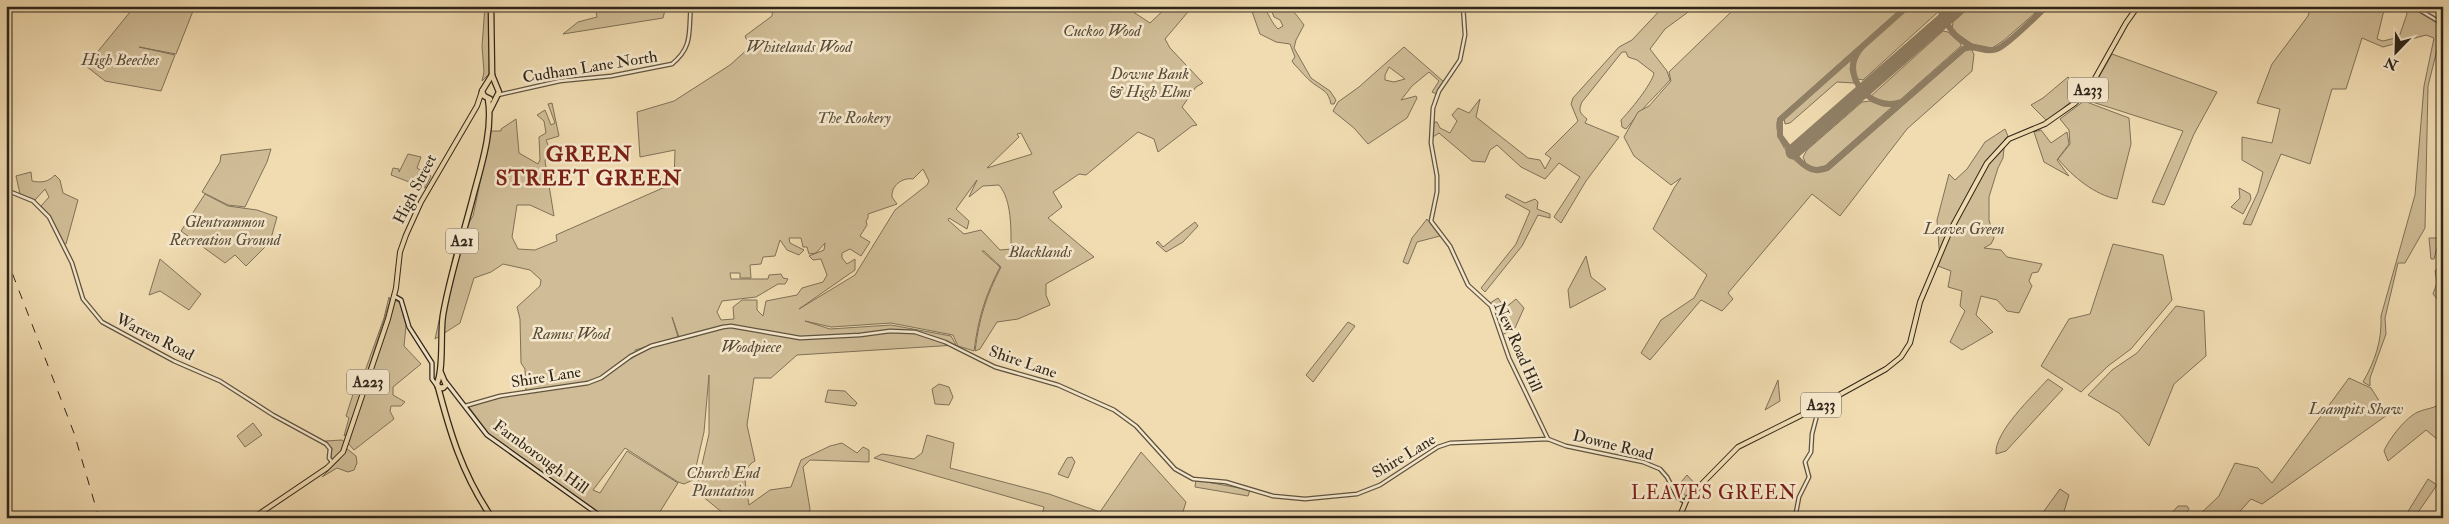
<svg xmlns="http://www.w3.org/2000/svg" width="2449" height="524" viewBox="0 0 2449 524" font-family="'IM FELL Double Pica',serif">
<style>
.green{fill:#d0bd97;stroke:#7f7158;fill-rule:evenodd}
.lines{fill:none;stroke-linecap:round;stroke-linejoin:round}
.taxiway{stroke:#908066;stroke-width:6}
.runway{stroke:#908066;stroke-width:15}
.tertiary-casing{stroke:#5f5340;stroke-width:5}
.secondary-casing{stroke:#2e251a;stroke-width:5.5}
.primary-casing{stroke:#2e251a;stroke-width:6}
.trunk-casing{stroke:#2e251a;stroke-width:7}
.tertiary{stroke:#f6e8cc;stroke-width:2.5}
.secondary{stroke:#f6e8cc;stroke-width:3}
.primary{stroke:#f1dcb1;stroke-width:4}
.trunk{stroke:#f1dcb1;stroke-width:4.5}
.rail{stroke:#2e251a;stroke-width:1;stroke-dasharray:9 9;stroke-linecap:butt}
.labels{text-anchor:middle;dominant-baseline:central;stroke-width:5;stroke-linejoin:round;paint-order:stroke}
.shield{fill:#f6e8cc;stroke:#6a604f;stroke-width:1}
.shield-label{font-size:15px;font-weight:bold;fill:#2e251a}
.park-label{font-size:16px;font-style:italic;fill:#564b39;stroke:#f6e8cc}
.street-label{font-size:16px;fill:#2e251a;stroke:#f6e8cc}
.quarter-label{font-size:19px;letter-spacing:1px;fill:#7a1f14;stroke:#f6e8cc}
.district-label{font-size:21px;font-weight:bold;letter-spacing:1px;fill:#7a1f14;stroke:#f6e8cc}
</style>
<rect width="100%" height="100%" fill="#f1dcb1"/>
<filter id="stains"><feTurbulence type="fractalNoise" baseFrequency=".004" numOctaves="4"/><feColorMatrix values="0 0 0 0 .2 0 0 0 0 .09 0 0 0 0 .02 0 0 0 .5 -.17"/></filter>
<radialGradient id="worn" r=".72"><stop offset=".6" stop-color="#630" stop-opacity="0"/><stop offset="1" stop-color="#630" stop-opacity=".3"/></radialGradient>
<g class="green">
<path d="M135,6H195L176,54L139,47L175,55L161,91L105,81L86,66Z"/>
<path d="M485,6H488L490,28L489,74L482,81L484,72L482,46Z"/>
<path d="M595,6H666L663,18L563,34L578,22L597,17Z"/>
<path d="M773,6H1124L1150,23L1168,6H1193L1165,39L1170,48L1203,83L1196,87L1182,107L1197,125L1192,126L1158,152L1154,139L1138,132L1086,175L1079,174L1053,192L1062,207L1048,218L1094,257L1046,284V295L1050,305L1018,319L997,322L980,349L975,351C979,319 986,296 1001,267L984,251H982L1000,267C985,296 978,319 974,351L958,346L953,335L891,323L831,327L805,321L830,329L891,325L951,336L956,345L797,355L771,378H754L747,425L755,461C739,469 747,491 749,505L770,490L791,487L801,460L830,446L842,443L857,453L863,447L869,450V462L810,460L803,467L810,509L808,518H729L701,495L697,486L709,434V375L704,432L693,480L684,484L678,482L625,448L593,490L600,493L627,451L678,483L656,518H607L489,434L469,407L500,397L588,384L651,347L697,336L679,337L672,317L678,337L635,350L636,352L600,377L587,382L526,391L525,369L521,363L520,319L517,307L540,286L541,280L530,270L503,264L491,272L474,278L460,323L435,339L456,244L473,216L491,131H501V129L516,119L519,153L538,164L540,160L539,137L546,133L544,121L537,115L545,110L551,125L555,123L548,104L552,103L559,136L546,140L550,150L545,161L554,216L530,205H517L512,237L518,249L535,250L557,241L556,235L674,183L675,150L640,157L637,112L674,101L730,65L750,47L745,36L772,16ZM1021,133L1032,154L987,168L1019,137L1017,134ZM923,169L929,181L927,185L895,210L855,275L799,309L855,270V259L847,264L842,258V253L850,249L861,256L870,242L860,236L867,225L866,221L868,218V214L897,204L892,197C891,186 902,177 913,179ZM977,180L969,197L983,186L999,185C1012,200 1011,230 1011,249L1000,250L981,230L964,234L948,220L949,218L967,229L969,221L956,209ZM789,238H801L803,247H807L809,254L816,253L825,243L824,250L809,256L813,260L821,259L827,275L823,282L802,288L797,295L766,301L763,316L757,310V300H742L733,307L734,319L721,320L717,312L722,301L756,297L778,284H785L788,279L783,278L781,274L769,275L768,279H731L730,273H740V278H751L750,265L761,264L763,257L775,256L780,240L787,250L799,255L804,250L790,243Z"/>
<path d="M1250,6C1271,6 1266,17 1278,29L1283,26L1280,20L1274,17L1272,12L1275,6C1292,6 1294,12 1304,25L1296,40L1294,48L1311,78L1330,91L1336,100L1334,104H1331C1328,91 1324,91 1314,84C1307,79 1300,70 1294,64L1292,61L1295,57L1290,44L1276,42L1260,34Z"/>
<path d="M1664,6L1695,7L1665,29L1650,49L1667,71L1670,80C1655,97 1639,111 1626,129L1622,127L1621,120C1629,112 1652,84 1654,73L1637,60L1628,57L1626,52H1622L1582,102C1578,111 1580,113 1587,119L1585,123L1619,137L1586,181L1561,223L1554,217L1580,177L1559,163L1545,179L1521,167L1497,145L1490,150L1485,162L1472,161L1439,133L1433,137L1434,122H1437L1440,128L1450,133L1457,121L1452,115L1458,108L1469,113L1480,99L1476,117L1528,158L1540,160L1545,169L1551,158L1545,154L1578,121L1571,104L1573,98L1619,47L1632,40Z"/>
<path d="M1732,6H1904L1778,118C1770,141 1804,181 1829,170L1965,51L1971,49L1974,54L1972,71L1907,129L1840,216L1812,194L1728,293L1733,299L1722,311L1701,300L1650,360L1641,353L1661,320L1694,298L1707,275L1653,229L1674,188L1681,178L1671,185L1634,156L1624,137L1638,112L1649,106L1671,81L1669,72L1731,12Z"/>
<path d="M1911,6H1936L1938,12L1863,80L1858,79C1841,56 1895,20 1911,6Z"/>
<path d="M1971,6H2043L2003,41L1992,48L1972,44L1952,30L1953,22Z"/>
<path d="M2311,6H2388L2383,14L2377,39L2383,41L2399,37L2407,14L2405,6H2411L2443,26V34H2441L2428,86L2425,228L2405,263H2398L2385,318L2386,334L2370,378V386L2363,382C2375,361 2382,341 2381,316L2415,195L2424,86L2434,38L2426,35L2383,47L2362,38L2346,89H2332L2310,164L2281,154L2251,225L2243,224L2258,192L2263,172L2242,160V137L2272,143L2280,109L2257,103L2272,64L2308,16Z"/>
<path d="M1943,31L1948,32L1961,44V46L1899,101L1885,103L1871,96Z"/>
<path d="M1404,47L1444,82L1437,94L1432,92L1439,81L1429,72L1412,86L1401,100L1416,96L1417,98L1407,118L1368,144L1354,128L1333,111L1338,102L1359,87ZM1389,67L1405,79L1394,82L1385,80V75Z"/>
<path d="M2112,54L2217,92L2194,134L2164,205L2152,202L2183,131L2086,100Z"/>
<path d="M1852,59L1850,69L1854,83L1837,82L1790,123L1785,124L1784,118Z"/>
<path d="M2068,77L2083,92L2047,121L2031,105L2043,98Z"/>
<path d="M1870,101L1883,106H1893L1825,166L1815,168L1806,164L1803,157L1807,150L1862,102Z"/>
<path d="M2084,101L2129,118L2131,144L2117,199C2095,195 2073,177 2058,159L2070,144L2069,130L2060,119Z"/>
<path d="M2005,129L2008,136L2005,139L2003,158L1998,168L1989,197V220L1994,238L1991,244L1984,248L2001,250L2007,257L2042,264L2038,272L2032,273L2029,281L2032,286L2019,313L2007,311L1997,300L1981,296L1976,315L1993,332L1962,350L1950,342L1965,311L1960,306L1962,291L1948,287L1951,271L1938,266L1940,261L1937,220L1949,174L1955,180L1967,169L1985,142Z"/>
<path d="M2041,130L2051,143L2067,132L2069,144L2057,160L2069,176L2044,162L2034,132Z"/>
<path d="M271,149L267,162L245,207L228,205L202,192L220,162L221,155Z"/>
<path d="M408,154L421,157L417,168L431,176L425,188L391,175L393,168L399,169V172Z"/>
<path d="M31,172L32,181C42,183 48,182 55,175L60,180L63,193L78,200L66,244L64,245L50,216L41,206L49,197L45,189L35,200L20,194L16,176Z"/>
<path d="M2239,188L2250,194L2251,199L2243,214L2231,207L2240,198Z"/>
<path d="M205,194L228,206L257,210L277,217L270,242L246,266L235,255L225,263L181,231Z"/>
<path d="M1507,194L1525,203L1535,199L1538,202L1537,209L1550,214V218L1538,215L1522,246L1485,292L1481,288L1516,244L1530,211L1505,197Z"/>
<path d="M1427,219L1440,236L1417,242L1408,264L1403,262L1412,238Z"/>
<path d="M1195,222L1198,226L1183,242L1166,252L1156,243L1158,241L1163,247Z"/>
<path d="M2429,238H2443V244L2437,248L2434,259H2431Z"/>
<path d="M2113,244L2163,255L2172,300L2131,349L2108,366L2081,392L2041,366L2069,319L2090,314Z"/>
<path d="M1586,256L1591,277L1606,289L1570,308L1568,290Z"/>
<path d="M160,259L201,294L189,310L160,291L149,295Z"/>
<path d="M2443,261V306L2433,294L2437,283L2435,271Z"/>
<path d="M389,297L390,301L348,433L344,436L349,418L346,416L356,385H360L384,318Z"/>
<path d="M1498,298L1505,308L1516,299L1524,308L1515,328L1502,335L1490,303Z"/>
<path d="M395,300L400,303L406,325L404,346L421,364L393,387V395L405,402L401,406H391L390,411L394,419L354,450L348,443Z"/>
<path d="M2176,306L2204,311L2206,356L2174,384L2149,446L2119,413L2088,395L2112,370L2137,353Z"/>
<path d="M1348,322L1355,326L1313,382L1306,375Z"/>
<path d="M2349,378L2371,388L2385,410L2390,413L2262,504L2251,499L2234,518H2196L2219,496L2235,463L2258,468L2272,483Z"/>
<path d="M2048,379L2063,389L2006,451L1996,454C1994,432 2033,396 2048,379Z"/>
<path d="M1778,380L1780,401L1765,410Z"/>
<path d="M939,384L949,387L953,397L949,405L935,404L932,389Z"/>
<path d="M828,390L845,391L857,403L855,406L825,402Z"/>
<path d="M2443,402V444L2426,430L2388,461L2384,451C2389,439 2406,417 2418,412C2427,408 2434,409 2443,402Z"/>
<path d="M253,423L262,435L245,447L237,436Z"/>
<path d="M927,435L954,443L950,468L1049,494L1100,512L1141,452L1186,502L1181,518H1041L1044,507L874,458L882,454L914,459L922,453Z"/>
<path d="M342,440L345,442L340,454L333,461L331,457L332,448L325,441Z"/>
<path d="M346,448L356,456L357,463L354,470L348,472L337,468L322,477L339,460Z"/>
<path d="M1072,457L1075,462L1068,478L1058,474L1067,458Z"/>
<path d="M1687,475L1696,485L1686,496L1676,488Z"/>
<path d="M2428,479L2437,485L2414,518H2404Z"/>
<path d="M1196,480L1250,490L1248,496L1195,487Z"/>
<path d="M2060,489L2069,495L2062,518H2039Z"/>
<path d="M2178,506H2187L2189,509L2182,518H2167Z"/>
</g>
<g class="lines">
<g class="taxiway">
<path d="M1908,6L1780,120V136C1791,150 1807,180 1828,167L1963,49C1974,43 1985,54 1997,49C2008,45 2036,16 2047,6"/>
<path d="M1939,6C1947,25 1952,37 1971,46"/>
<path d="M1938,26L1942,18L1941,10L1947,13L1955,11"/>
<path d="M1857,52C1842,80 1873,112 1901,102"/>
</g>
<path class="runway" d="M1793,152L1960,6"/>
<g class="tertiary-casing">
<g id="tertiary">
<path d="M1463,6L1465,35L1460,60L1439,91L1433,108L1431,143L1437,176V192L1431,221L1450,246L1468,285L1491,306L1509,358L1548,439"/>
<path d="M2413,6L2443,24"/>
<path d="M498,95L560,81L611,76L672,64C694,46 688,31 691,6"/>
<path d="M6,190L33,201L49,217L72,263L83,299L102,322L174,361L220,381L273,415L326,444L330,449L329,458L332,462"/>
<path d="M465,406L500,396L588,383L601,378L631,356L651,346L723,327L731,326L800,338L860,335L890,331L915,332L945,342L995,367L1058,385L1114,410L1136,426L1175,469L1193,479L1226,482L1273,496L1305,499L1357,494L1380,485L1438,447L1450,443L1548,439L1566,446L1643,462L1660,469L1667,477L1678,498L1685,502"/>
<path d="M1795,518L1799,497L1809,477L1805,462L1811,452L1812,434L1817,415L1826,403"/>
</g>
</g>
<g class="secondary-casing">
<g id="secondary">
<path d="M394,296L401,300L409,327L432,363V379L437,386"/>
<path d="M446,382L487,435L603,518"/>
</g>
</g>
<g class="primary-casing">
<g id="primary">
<path d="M253,518L327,468L343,452L388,319L396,288L400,252L406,235L421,202L477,106L482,91"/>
<path d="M1679,518L1687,499L1738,447L1810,411L1886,369L1901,357L1910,343L1920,302L1950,231L1987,163L2009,139L2045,124L2075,103L2089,89L2126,23L2138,6"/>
</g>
</g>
<g class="trunk-casing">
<g id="trunk">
<path d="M488,99C493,129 482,163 474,193C464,233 450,274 443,315C440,333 444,369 437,383C450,433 462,474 492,518"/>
<path d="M490,99L484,96L482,91L492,75"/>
<path d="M490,110L499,92L492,75L491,6"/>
<path d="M438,387L443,388L446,385L441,373"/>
</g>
</g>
<use href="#tertiary" class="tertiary"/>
<use href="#secondary" class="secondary"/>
<use href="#primary" class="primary"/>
<use href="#trunk" class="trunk"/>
<path class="rail" d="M6,257L74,433L99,518"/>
</g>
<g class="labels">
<g class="shield">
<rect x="2068" y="77.5" width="40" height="25" rx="4"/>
<rect x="446" y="228.5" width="32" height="25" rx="4"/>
<rect x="347" y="369.5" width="42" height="25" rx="4"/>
<rect x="1801" y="392.5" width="40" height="25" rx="4"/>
</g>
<g class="shield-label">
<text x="2088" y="90">A233</text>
<text x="462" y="241">A21</text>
<text x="368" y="382">A223</text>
<text x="1821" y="405">A233</text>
</g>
<g class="park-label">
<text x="1102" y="31">Cuckoo Wood</text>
<text x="799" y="47">Whitelands Wood</text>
<text x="120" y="60">High Beeches</text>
<text x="1150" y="74">Downe Bank<tspan x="1150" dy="18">&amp; High Elms</tspan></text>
<text x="854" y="118">The Rookery</text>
<text x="225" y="222">Glentrammon<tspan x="225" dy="18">Recreation Ground</tspan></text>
<text x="1964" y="229">Leaves Green</text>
<text x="1040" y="252">Blacklands</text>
<text x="571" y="334">Ramus Wood</text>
<text x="751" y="347">Woodpiece</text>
<text x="2356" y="409">Loampits Shaw</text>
<text x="723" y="473">Church End<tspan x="723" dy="18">Plantation</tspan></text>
</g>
<g class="street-label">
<text transform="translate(590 67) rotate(-9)">Cudham Lane North</text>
<text transform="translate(415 189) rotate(-63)">High Street</text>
<text transform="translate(155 337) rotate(27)">Warren Road</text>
<text transform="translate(1518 347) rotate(66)">New Road Hill</text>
<text transform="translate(1023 362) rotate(19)">Shire Lane</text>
<text transform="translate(546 377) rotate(-9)">Shire Lane</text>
<text transform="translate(1613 445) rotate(14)">Downe Road</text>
<text transform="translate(1404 456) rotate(-31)">Shire Lane</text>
<text transform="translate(541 457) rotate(36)">Farnborough Hill</text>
</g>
<g class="quarter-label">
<text x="1714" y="493">LEAVES GREEN</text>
</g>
<g class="district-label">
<text x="589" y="154">GREEN<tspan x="589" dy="24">STREET GREEN</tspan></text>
</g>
</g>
<rect width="2449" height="524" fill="none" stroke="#f1dcb1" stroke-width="25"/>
<rect x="8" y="8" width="2434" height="509" fill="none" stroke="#2e251a" stroke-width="2.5"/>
<rect x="12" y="12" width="2424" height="499" fill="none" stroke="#2e251a"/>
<g transform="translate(2396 52) rotate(203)" stroke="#f6e8cc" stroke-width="4" paint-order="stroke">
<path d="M0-4L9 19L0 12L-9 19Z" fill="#2e251a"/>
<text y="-8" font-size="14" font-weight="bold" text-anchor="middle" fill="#2e251a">N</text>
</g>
<rect width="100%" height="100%" filter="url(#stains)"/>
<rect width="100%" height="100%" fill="url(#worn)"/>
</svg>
